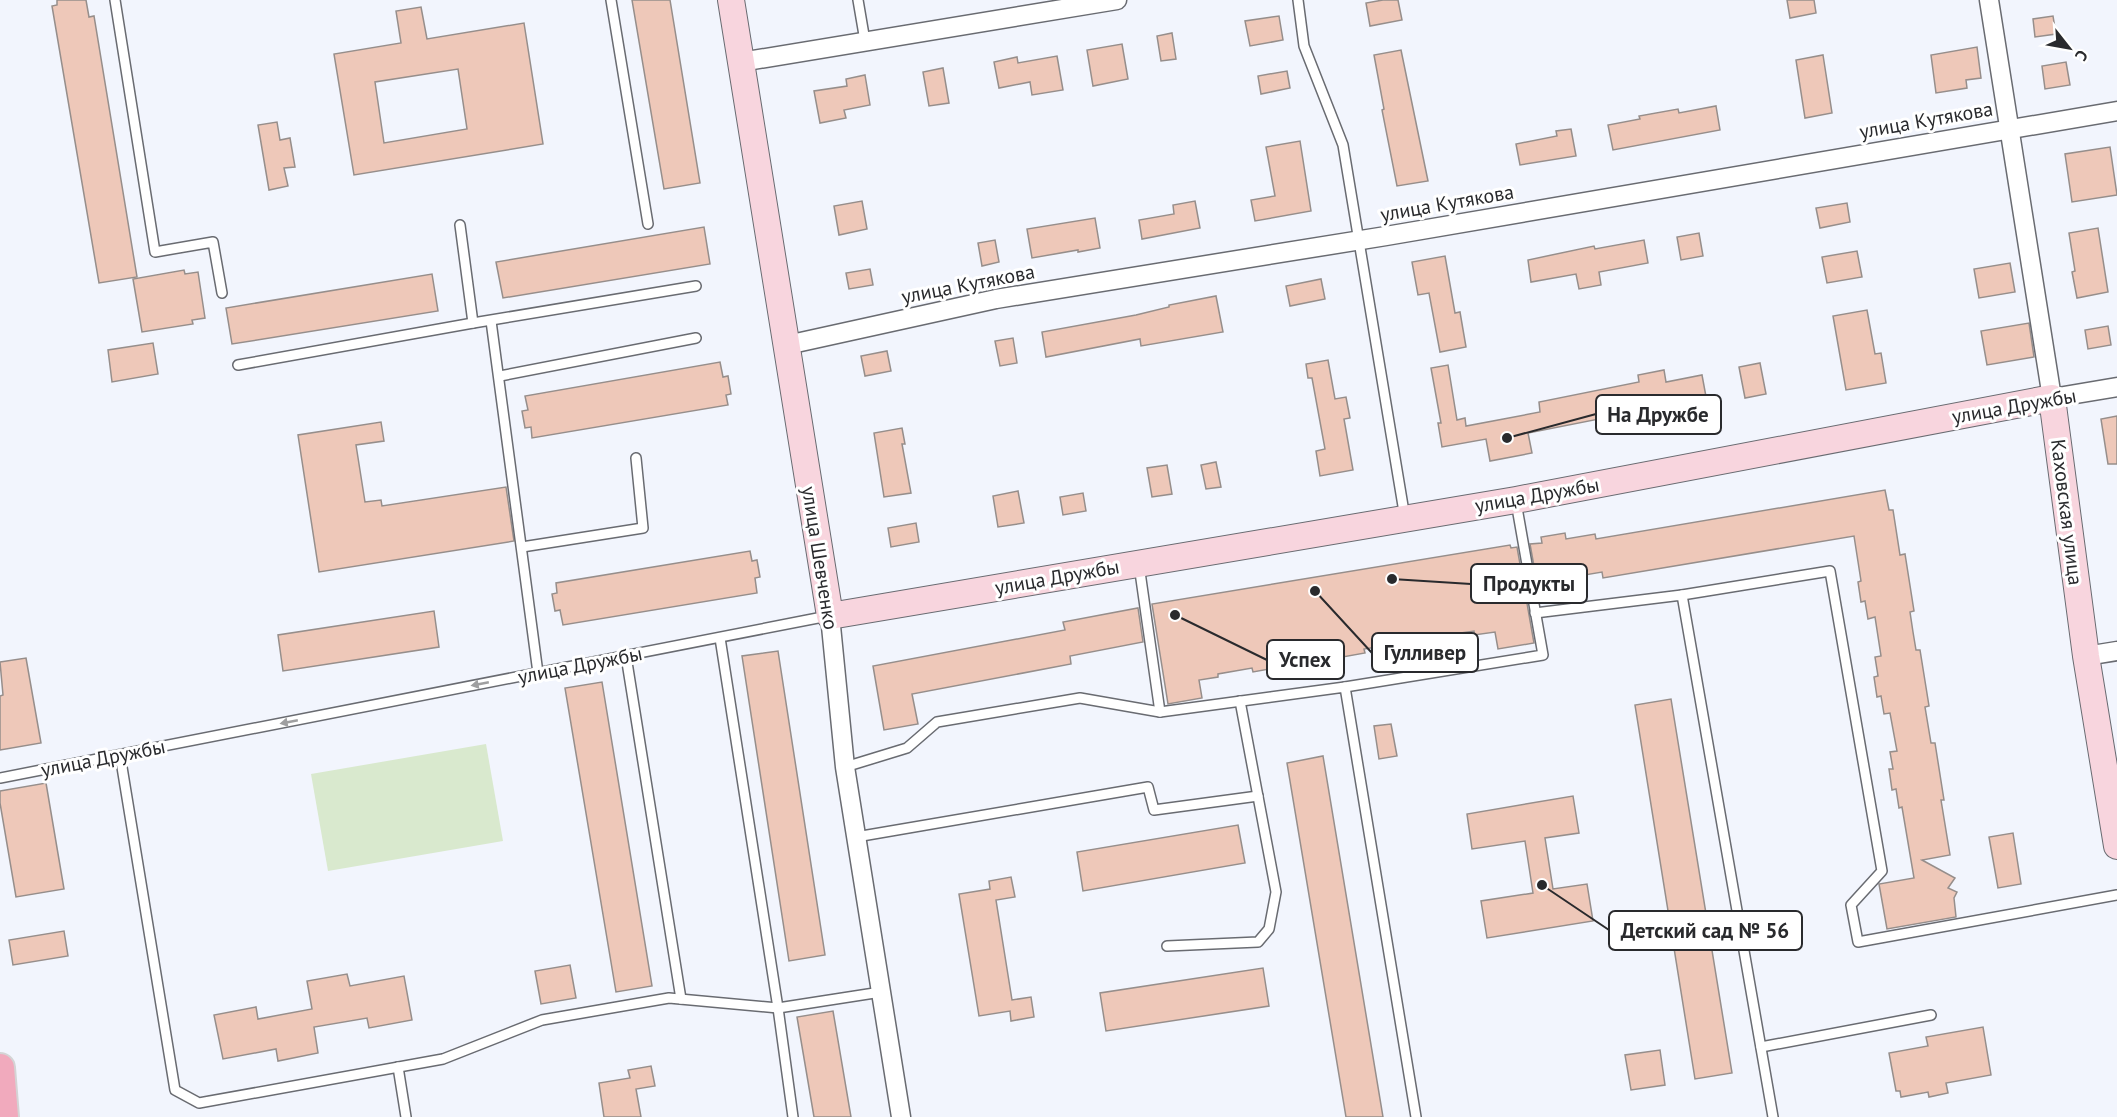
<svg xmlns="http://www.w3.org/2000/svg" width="2117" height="1117" viewBox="0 0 2117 1117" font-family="'PT Sans',sans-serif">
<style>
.green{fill:#d9e9ce}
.building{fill:#eec8b9;stroke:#968e8b;stroke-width:1.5;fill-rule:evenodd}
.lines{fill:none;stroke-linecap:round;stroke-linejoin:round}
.lane-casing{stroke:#696b71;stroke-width:12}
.street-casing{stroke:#696b71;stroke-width:21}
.secondary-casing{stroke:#696b71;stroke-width:28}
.primary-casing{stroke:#d4d4d5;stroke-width:32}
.lane{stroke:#fff;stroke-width:9}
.street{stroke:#fff;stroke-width:18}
.secondary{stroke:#f8d5de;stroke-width:26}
.primary{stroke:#f1aabd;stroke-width:28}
.oneway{fill:#9f9fa0}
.labels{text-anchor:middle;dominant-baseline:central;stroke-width:6;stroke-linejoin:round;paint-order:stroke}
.street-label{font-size:20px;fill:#292a2d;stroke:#fff}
.leader{fill:none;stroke:#292a2d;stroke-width:2}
.callout-dot{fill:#292a2d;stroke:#fff;stroke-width:2}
.callout{fill:#fff;stroke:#292a2d;stroke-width:2}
.callout-label{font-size:21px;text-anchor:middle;font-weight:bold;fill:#292a2d}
</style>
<rect width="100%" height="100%" fill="#f2f5fd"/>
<path class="green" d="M486,744L503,841L328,871L311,774Z"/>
<g class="building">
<path d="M57,0H86L89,17L94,16L137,277L99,283L52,6L57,5Z"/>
<path d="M632,0H670L700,183L664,189Z"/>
<path d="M1383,0H1398L1402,20L1370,26L1366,3Z"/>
<path d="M1787,0H1814L1816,13L1790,18Z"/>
<path d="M421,7L427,39L524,23L543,144L354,175L334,54L401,43L396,11ZM458,69L467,129L384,143L375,82Z"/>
<path d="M1279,16L1283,40L1250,46L1245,21Z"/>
<path d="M2053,16L2056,34L2035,37L2033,19Z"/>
<path d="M1172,33L1176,59L1161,61L1157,36Z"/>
<path d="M1122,44L1128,79L1093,86L1087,50Z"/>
<path d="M1977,47L1981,78L1966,80L1967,88L1936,93L1931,55Z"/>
<path d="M1401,50L1428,181L1397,186L1382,110L1384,109L1374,55Z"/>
<path d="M1823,55L1832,113L1805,118L1796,60Z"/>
<path d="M1057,56L1063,90L1032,95L1030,82L999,88L994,62L1017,57L1018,63Z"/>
<path d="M2066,62L2070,85L2045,89L2042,66Z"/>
<path d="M943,68L949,103L929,106L923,72Z"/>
<path d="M1287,71L1290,88L1261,94L1258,76Z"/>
<path d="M865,75L870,105L844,110L846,118L820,123L814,91L847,86L846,79Z"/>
<path d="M1716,106L1720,130L1613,150L1608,125L1640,119L1639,116L1678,109L1679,113Z"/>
<path d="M277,122L280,140L290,138L295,167L284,168L288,186L269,190L258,125Z"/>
<path d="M1571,129L1576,156L1520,165L1516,144L1557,136L1556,131Z"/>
<path d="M1300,141L1311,211L1255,221L1251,200L1275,196L1266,147Z"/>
<path d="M2110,147L2117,195L2072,202L2065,154Z"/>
<path d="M862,201L867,229L839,235L834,206Z"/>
<path d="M1195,201L1200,228L1142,239L1139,220L1174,214L1173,205Z"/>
<path d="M1847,203L1850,222L1820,228L1816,208Z"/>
<path d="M1095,218L1100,248L1078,252V250L1032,258L1027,229Z"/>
<path d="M704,227L710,264L503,298L496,262Z"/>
<path d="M2098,228L2108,292L2077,298L2072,272L2075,271L2069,233Z"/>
<path d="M1699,233L1703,256L1681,260L1677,237Z"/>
<path d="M995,240L999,262L982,266L978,243Z"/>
<path d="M1644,240L1648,263L1599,272L1601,285L1579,289L1576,274L1531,282L1528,260L1594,246L1595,249Z"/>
<path d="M1857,251L1862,277L1827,283L1822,257Z"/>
<path d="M1445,256L1455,313L1460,312L1466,347L1440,352L1429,293L1418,295L1412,262Z"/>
<path d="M2010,263L2015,292L1979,298L1974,269Z"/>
<path d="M870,269L873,285L849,289L846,273Z"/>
<path d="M184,270L185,274L198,272L205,318L192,320L193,324L142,332L133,279Z"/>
<path d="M432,274L438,311L232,344L226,308Z"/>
<path d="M1321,279L1325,299L1290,306L1286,286Z"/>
<path d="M1216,296L1223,332L1141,346L1140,339L1046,357L1042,332L1136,315L1169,307V305Z"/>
<path d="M1867,310L1875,354L1881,353L1886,383L1846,390L1833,316Z"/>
<path d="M2029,323L2034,357L1987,365L1981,331Z"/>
<path d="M2108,326L2111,345L2088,349L2085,330Z"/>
<path d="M1013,338L1017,363L1000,366L995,341Z"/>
<path d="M153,343L158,374L112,382L108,350Z"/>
<path d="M887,351L891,371L865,376L861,356Z"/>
<path d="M1328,360L1335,399L1346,397L1350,418L1344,419L1353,470L1320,476L1316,451L1325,449L1312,378H1308L1306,364Z"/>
<path d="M720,362L723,377L728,376L731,394L726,395L728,405L532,438L531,427L525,428L522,411L528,410L525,396Z"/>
<path d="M1760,363L1766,394L1745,398L1739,367Z"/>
<path d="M1448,365L1457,420L1465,418L1466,426L1540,412L1539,402L1639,382L1638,375L1664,370L1666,382L1702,375L1707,402L1645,413L1644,410L1528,433L1532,453L1490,461L1486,439L1442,447L1438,423H1441L1431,368Z"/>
<path d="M2117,416V464H2108L2101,419Z"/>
<path d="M381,422L384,441L356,445L365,502L381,500L382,506L506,487L514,541L319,572L298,435Z"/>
<path d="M902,428L905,444H902L911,493L884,497L874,433Z"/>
<path d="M1216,462L1221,487L1206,489L1201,465Z"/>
<path d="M1167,465L1172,494L1152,497L1147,468Z"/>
<path d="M1885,490L1889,510H1893L1900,555L1905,554L1914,611L1910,612L1913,632L1916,650H1920L1929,706L1925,707L1931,743H1935L1944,800H1941L1950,855L1922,860L1955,878L1948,888L1957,892L1954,898L1956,917L1887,929L1879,884L1914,878L1902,807L1899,808L1896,789L1892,790L1889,769H1893L1890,752L1897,751L1890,713L1884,714L1881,696L1877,697L1874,677L1878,676L1875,657L1881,656L1875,617L1868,619L1865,601L1861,602L1858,582L1861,581L1854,536L1603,578L1602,572L1537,583L1530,544L1542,543L1541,537L1565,533L1566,539L1595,534L1596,539Z"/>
<path d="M1018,491L1024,523L998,527L993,496Z"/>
<path d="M1083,493L1086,511L1063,515L1060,497Z"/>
<path d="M916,523L919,542L891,547L888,528Z"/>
<path d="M1510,545L1511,548L1517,547L1534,643L1498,649L1495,632L1474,635V631L1440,636L1441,641L1402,647L1401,643L1364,649L1365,653L1326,660L1325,656L1291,662L1292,665L1253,672L1252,668L1218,674V677L1199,680L1202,698L1168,704L1152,604Z"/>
<path d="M750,551L752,561L757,560L760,577L755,578L757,593L563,625L560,610L555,611L552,594L557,593L556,583Z"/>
<path d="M1138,608L1143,642L1070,656L1071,664L912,694L918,724L884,730L873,666L1065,630L1063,622Z"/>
<path d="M434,611L439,647L283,671L278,635Z"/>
<path d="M778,651L825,955L789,961L742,656Z"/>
<path d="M26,658L41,743L0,750V696L3,695L0,662Z"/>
<path d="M602,682L652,986L616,992L565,688Z"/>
<path d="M1671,699L1732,1073L1695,1079L1635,705Z"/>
<path d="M1391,724L1397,756L1379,759L1374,726Z"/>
<path d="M1323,756L1383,1117H1346L1287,763Z"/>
<path d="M46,783L64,889L16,897L0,803V791Z"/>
<path d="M1573,796L1579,833L1545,838L1553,889L1587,884L1593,921L1487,938L1481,901L1533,893L1525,841L1472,849L1467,814Z"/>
<path d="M1238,825L1245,863L1083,891L1077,852Z"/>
<path d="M2013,833L2021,884L1998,888L1989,837Z"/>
<path d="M1011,877L1015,897L996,900L1012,1000L1031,997L1034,1017L1011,1021L1010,1011L979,1016L959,894L990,889L989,881Z"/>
<path d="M64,931L68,956L13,965L9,940Z"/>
<path d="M570,965L576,998L541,1004L535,971Z"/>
<path d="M1263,968L1269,1006L1106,1031L1100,993Z"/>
<path d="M347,974L350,986L404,976L412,1020L369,1028L367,1018L314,1027L318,1053L278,1061L276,1049L223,1059L214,1015L256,1007L258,1019L312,1009L307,981Z"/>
<path d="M833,1011L851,1117H814L797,1017Z"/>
<path d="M1983,1027L1991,1075L1946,1083L1948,1093L1929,1097L1928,1092L1901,1097L1900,1091H1896L1889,1053L1928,1046L1926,1037Z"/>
<path d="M1660,1050L1665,1085L1631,1090L1625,1055Z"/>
<path d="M651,1066L655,1086L636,1089L641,1117H604L599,1083L630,1078L628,1070Z"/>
</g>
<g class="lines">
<g class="lane-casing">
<g id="lane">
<path d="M115,0L155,252L213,242L222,293"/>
<path d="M611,0L648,224"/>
<path d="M858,0L865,41"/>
<path d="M1298,0L1304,46L1343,145L1405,518"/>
<path d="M460,225L473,323L696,286"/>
<path d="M491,321L538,673"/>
<path d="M238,365L473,323"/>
<path d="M500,376L696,338"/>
<path d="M522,547L643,528L636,458"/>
<path d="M1139,565L1160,712"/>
<path d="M1682,595L1830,571L1882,871L1851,905L1858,942L2117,895"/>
<path d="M1535,613L1682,595L1773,1117"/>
<path d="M720,638L778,1008L793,1117"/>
<path d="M626,656L681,999"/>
<path d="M1345,687L1543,655L1516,502"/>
<path d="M120,755L175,1090L199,1103L443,1059L542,1020L669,998L778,1008L881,992"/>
<path d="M845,767L907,748L937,722L1080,698L1160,712L1345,687L1416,1117"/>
<path d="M0,778L828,616"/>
<path d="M856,837L1148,787L1154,810L1258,796"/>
<path d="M1167,946L1258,942L1269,929L1276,892L1240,701"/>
<path d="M1761,1047L1931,1015"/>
<path d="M398,1067L406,1117"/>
</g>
</g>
<g class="street-casing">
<g id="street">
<path d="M1989,0L2052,398L2117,387"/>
<path d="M741,62L1117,0"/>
<path d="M787,345L996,299L1386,236L2117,111"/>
<path d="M830,616L845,767L901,1117"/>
<path d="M2086,656L2117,651"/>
</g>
</g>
<g class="secondary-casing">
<path id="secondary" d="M731,0L830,616L1516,500L2052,398L2086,656L2117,846"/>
</g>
<g class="primary-casing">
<path id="primary" d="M0,1068L4,1117"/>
</g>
<use href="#lane" class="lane"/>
<use href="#street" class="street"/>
<use href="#secondary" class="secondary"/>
<use href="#primary" class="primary"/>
</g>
<defs><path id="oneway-solid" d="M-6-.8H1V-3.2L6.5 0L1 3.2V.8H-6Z" transform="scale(1.5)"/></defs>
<g class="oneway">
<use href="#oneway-solid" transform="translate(480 684) rotate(169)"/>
<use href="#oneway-solid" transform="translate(289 722) rotate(169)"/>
</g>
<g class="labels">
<g class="street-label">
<text transform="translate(1926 120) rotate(-10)">улица Кутякова</text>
<text transform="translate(1447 203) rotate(-10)">улица Кутякова</text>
<text transform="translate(968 284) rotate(-11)">улица Кутякова</text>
<text transform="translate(2014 406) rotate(-10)">улица Дружбы</text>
<text transform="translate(1537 495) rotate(-10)">улица Дружбы</text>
<text transform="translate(2067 512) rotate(83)">Каховская улица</text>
<text transform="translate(820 558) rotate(81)">улица Шевченко</text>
<text transform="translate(1057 577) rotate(-10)">улица Дружбы</text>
<text transform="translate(580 665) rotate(-11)">улица Дружбы</text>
<text transform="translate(103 758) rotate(-11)">улица Дружбы</text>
</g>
</g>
<path class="leader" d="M1507 438L1596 414M1392 579L1471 584M1315 591L1372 653M1175 615L1267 660M1542 885L1609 930"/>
<g class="callout-dot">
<circle cx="1507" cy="438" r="6"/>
<circle cx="1392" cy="579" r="6"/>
<circle cx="1315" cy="591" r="6"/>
<circle cx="1175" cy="615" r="6"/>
<circle cx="1542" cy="885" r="6"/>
</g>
<g class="callout">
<rect x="1596" y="395" width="125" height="39" rx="6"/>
<rect x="1471" y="564" width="116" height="39" rx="6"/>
<rect x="1372" y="633" width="106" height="39" rx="6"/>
<rect x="1267" y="640" width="77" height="39" rx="6"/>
<rect x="1609" y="911" width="193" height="39" rx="6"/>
</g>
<g class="callout-label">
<text x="1658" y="422">На Дружбе</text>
<text x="1529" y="591">Продукты</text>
<text x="1425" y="660">Гулливер</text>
<text x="1305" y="667">Успех</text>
<text x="1705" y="938">Детский сад № 56</text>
</g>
<g transform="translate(2069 48) rotate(121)" stroke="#ffffff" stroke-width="4.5" paint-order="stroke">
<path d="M0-4.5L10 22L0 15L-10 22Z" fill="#292a2d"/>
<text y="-9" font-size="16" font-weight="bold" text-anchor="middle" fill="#292a2d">С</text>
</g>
</svg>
